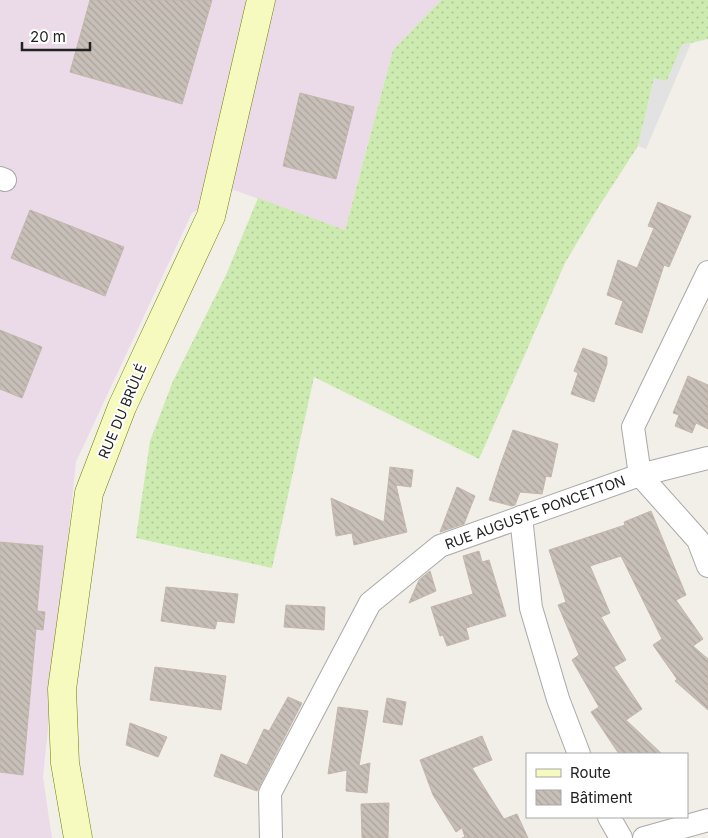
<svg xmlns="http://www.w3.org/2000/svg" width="708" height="838" viewBox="0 0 708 838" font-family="Inter,sans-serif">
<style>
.industrial{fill:#ebdbe8}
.garden{fill:url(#garden-dots)}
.parking{fill:#e2e2e2}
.building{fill:url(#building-back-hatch);stroke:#c4b6ab}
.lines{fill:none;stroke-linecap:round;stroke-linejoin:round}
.minor-casing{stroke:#a9a9a9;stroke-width:24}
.secondary-casing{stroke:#707d05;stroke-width:29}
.minor{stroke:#fff;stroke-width:22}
.secondary{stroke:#f7fabf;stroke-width:28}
.labels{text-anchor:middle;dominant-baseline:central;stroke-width:4;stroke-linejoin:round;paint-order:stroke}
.street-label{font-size:14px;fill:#222;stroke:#fff}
</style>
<defs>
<pattern id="garden-dots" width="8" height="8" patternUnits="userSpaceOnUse" patternTransform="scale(1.25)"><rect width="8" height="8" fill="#cdebb0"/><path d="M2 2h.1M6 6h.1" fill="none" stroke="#b0c997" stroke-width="1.8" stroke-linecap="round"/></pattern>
<pattern id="building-back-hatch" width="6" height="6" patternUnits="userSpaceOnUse" patternTransform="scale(1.25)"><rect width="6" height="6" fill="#c7bfb8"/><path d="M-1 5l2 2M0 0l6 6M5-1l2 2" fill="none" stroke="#aba49e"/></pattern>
</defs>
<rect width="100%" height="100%" fill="#f2efe9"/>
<path class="industrial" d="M0,0H441L393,50L345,230L234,190L192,213L76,462L43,777L52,838H0Z"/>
<path class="garden" d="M441,0H708V39L682,45L667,81L654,79L638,146L596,211L565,263L479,459L314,377L272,568L136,538L150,441L173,381L226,275L258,198L345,230L393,50Z"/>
<path class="parking" d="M691,43L646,149L638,146L654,78L667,81L682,45Z"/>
<g class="building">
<path d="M90,0H212L182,104L70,72Z"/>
<path d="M300,93L354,107L336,179L283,166Z"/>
<path d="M658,202L691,216L669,267L664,265L642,333L615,324L623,301L607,295L618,260L637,268L654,228L648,226Z"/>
<path d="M30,210L124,247L105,296L11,258Z"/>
<path d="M0,330L42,347L22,398L0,389Z"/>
<path d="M583,348L607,357V364L594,402L571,394L578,373L574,371Z"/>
<path d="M688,376L708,385V429L696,423L692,433L675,426L679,415L673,413Z"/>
<path d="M513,430L558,444L551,477L546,476L542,494L520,492L515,505L512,506L489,500L501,463Z"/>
<path d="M390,467L413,470L411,487L396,485L407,532L354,545L352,533L336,536L331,498L384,522Z"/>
<path d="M457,487L475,496L464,524L440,532Z"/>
<path d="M651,511L686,595L676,600L703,639L693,646L708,659V710L675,681L677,679L653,645L662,639L621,556L590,566L610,613L601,617L626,660L614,667L642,709L626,720L662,754H619L591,712L599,707L572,660L579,655L558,605L566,602L549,550L625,525L624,522Z"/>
<path d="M0,542L43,546L37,611L45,612L43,630L36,629L23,775L0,772Z"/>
<path d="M479,551L482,562L489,560L506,616L466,628L469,639L447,646L443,635L440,636L431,607L473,594L463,556Z"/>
<path d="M430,571L436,591L409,603L419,580Z"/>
<path d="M166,587L238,594L234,623L217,621L215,629L161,621Z"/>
<path d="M286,605L325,607L324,630L284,627Z"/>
<path d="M155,667L226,676L221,710L150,700Z"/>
<path d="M288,697L302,703L257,791L214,776L221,754L247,765L264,729L269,731Z"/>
<path d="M387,698L406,702L402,725L383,722Z"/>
<path d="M338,707L368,711L359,766L370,763L367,793L346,791L347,770L328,774Z"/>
<path d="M130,723L167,737L158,757L126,745Z"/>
<path d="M482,736L492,760L472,768L504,819L517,814L528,838H462L465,837L462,828L456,832L433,795L420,760Z"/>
<path d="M389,803L388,838H362L361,804Z"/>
</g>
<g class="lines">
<g class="minor-casing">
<g id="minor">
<path d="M0,178L5,180"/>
<path d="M640,475L633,427L708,272"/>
<path d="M640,475L698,540L708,566"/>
<path d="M521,517L531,608L558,699L579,754"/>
<path d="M609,817L621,838"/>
<path d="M271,838L270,793L370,603L440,546L640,475L708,458"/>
<path d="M644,838L708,820"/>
</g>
</g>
<g class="secondary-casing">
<path id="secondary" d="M78,838L65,763L62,689L89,493L122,407L211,216L261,0"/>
</g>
<use href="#minor" class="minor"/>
<use href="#secondary" class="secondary"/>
</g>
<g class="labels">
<g class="street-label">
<text transform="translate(122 411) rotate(-67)">RUE DU BRÛLÉ</text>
<text transform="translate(535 512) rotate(-20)">RUE AUGUSTE PONCETTON</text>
</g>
</g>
<rect x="526" y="753" width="162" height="65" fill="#ffffff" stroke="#a7a7a7"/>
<rect x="536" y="769" width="25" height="8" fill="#f7fabf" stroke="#a7a7a7"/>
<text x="570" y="778" font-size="15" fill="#222222">Route</text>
<rect x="536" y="790" width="25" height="15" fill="url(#building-back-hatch)" stroke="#a7a7a7"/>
<text x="570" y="803" font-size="15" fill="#222222">Bâtiment</text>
<path d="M22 42v8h68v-8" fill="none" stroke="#222222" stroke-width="2.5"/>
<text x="30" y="42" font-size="15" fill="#222222" stroke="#ffffff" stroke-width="4" paint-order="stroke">20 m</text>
</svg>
